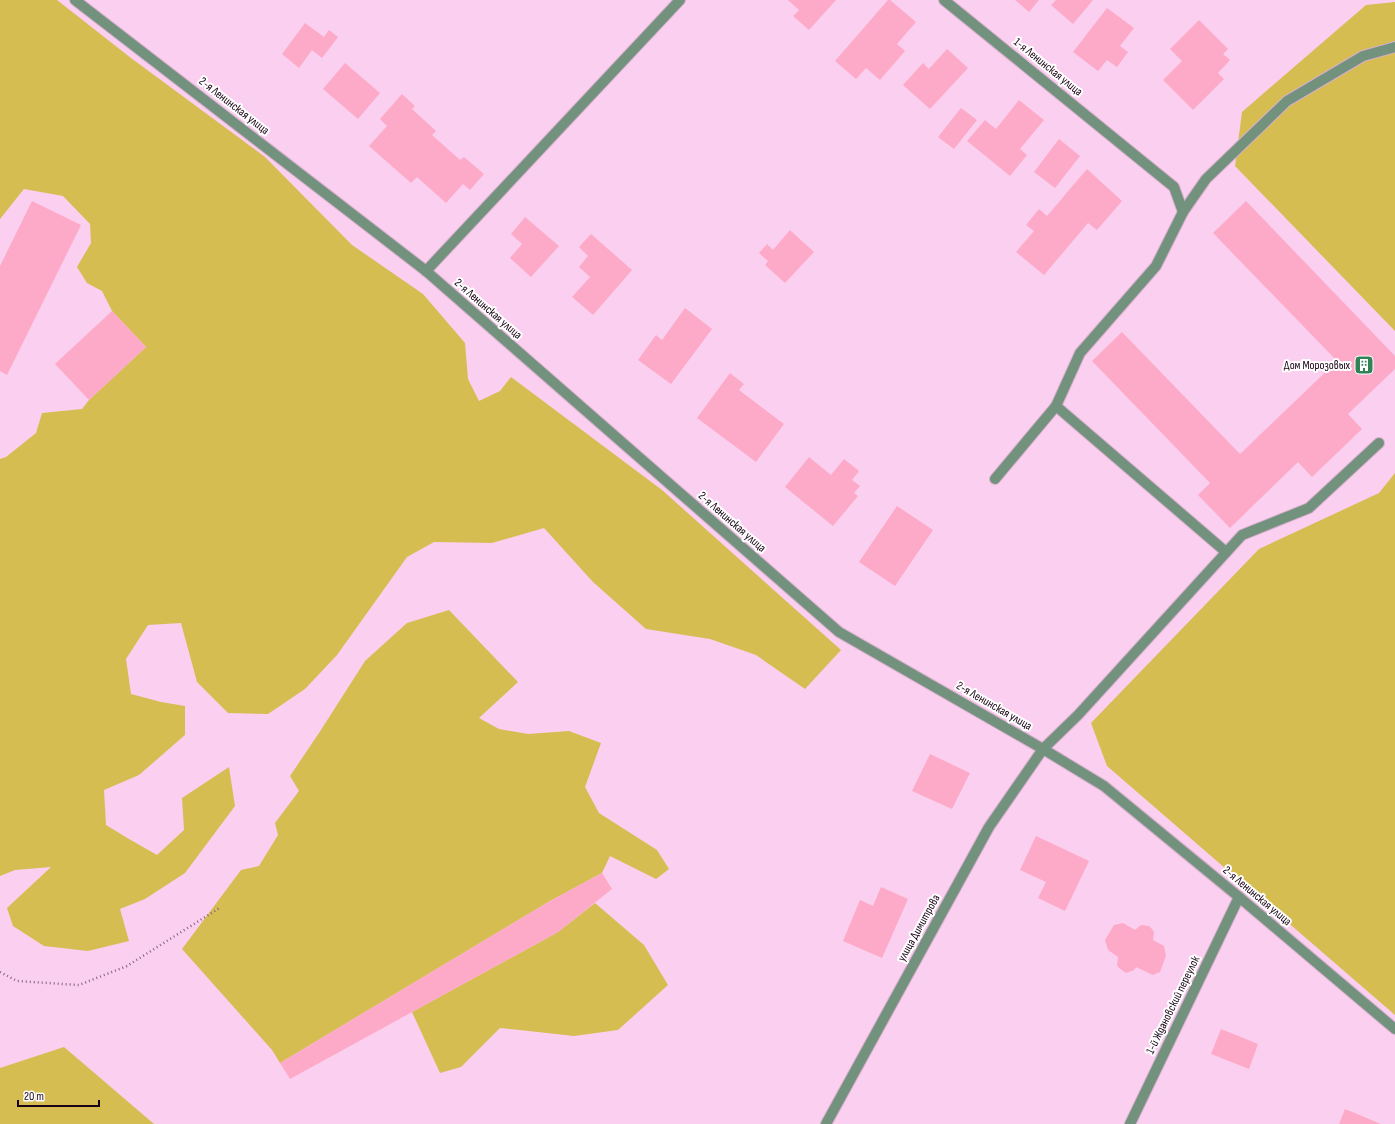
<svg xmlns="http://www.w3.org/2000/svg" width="1395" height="1124" viewBox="0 0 1395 1124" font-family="'Sofia Sans Condensed',sans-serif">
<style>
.green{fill:#d6bd52}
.building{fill:#fdaac8}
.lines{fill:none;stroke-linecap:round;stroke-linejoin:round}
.minor-casing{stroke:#d7aecc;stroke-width:12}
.path{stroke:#84647c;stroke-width:2.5;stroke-dasharray:1 3;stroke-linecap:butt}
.minor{stroke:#72927d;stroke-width:10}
.labels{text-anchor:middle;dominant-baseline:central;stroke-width:4;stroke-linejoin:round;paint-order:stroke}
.street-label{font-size:12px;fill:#190314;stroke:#fff}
.poi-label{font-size:12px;fill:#190314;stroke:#fff;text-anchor:end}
</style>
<rect width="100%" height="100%" fill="#fbcfef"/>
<g class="green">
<path d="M0,0H57L131,58L265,157L352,245L423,294L465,343L468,379L479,401L500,391L511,377L662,490L841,650L805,689L756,655L710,639L646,629L593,582L544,528L492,543L434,542L407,557L337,655L305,689L268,714L228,713L197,682L181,623L148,625L126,659L131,694L161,702L185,706V735L139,775L104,790L106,825L129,839L157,855L184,830L182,798L229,767L235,806L185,873L145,899L120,909L129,941L88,951L44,946L13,926L7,908L51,867L15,870L0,876V459L6,457L36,433L42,413L82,409L89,400L146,347L112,311L102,291L87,283L77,267L91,243L90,224L63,196L24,189L0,219Z"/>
<path d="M1395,2V331L1235,166L1242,112L1366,5Z"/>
<path d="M1395,473V1015L1107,766L1091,723L1259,549L1379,493Z"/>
<path d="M449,610L518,682L479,718L499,729L528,734L569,731L601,743L585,787L599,813L657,850L669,869L656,879L610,856L602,873L550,901L280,1063L272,1050L182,949L241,870L259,866L278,835L275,823L299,791L290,776L319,733L365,661L407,623Z"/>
<path d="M595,903L644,945L668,985L618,1030L574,1036L500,1028L461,1067L440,1073L412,1012L558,932Z"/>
<path d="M64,1047L154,1124H0V1068Z"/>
</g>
<g class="building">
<path d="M788,0H836L809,30L793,16L799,10Z"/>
<path d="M888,0H890L916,22L897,44L905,51L880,80L866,68L856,79L835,61Z"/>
<path d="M1015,0H1039L1029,12Z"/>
<path d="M1056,0H1093L1073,24L1051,5Z"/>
<path d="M1107,8L1134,28L1120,46L1128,52L1117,67L1107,60L1098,71L1073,52Z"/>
<path d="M1199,20L1228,49L1223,54L1230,60L1218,73L1224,79L1193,110L1163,80L1182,61L1170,49Z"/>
<path d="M305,23L324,37L329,30L338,37L322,58L312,50L299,68L282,54Z"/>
<path d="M947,49L968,68L930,109L903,85L923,63L929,69Z"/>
<path d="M345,63L380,93L358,119L323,89Z"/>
<path d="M402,94L415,106L412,109L436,131L432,135L460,160L464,157L484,174L470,190L463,184L446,203L417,177L411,183L369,146L387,126L380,119Z"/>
<path d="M1019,100L1044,120L1020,149L1027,155L1010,176L967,141L985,120L996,129Z"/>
<path d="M961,108L977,120L954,149L938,137Z"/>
<path d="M1059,139L1080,156L1055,188L1034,172Z"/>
<path d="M1087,169L1122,201L1097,230L1088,223L1044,275L1016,252L1034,231L1026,225L1039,209L1047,216Z"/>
<path d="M32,201L81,225L7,375L0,371V266Z"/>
<path d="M1246,201L1395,356V369L1348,414L1362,429L1312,477L1298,462L1230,528L1198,495L1210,483L1092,361L1122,332L1240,454L1337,361L1213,233Z"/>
<path d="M525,217L559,246L531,277L510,258L522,244L511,234Z"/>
<path d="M790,230L814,252L785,283L765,265L768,261L759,253L767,244L773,250Z"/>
<path d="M591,234L632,270L593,315L572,297L590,277L579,267L588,256L579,247Z"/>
<path d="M685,308L712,329L671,384L638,360L656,335L662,340Z"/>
<path d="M112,311L146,347L89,400L55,364Z"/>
<path d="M730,373L744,384L739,390L784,424L756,462L697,418Z"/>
<path d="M809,457L831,475L844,459L859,471L852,480L860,486L854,493L858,496L833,526L785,487Z"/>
<path d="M897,506L933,530L895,586L859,562Z"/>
<path d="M930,754L970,773L952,809L912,791Z"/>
<path d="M1036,836L1089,861L1065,911L1038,898L1046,882L1020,870Z"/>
<path d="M602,873L612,889L558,932L290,1079L280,1063L550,901Z"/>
<path d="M881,887L908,899L882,958L843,941L860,900L873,906Z"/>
<path d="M1123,923L1135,930L1141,925L1149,926L1152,929L1154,932L1153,940L1164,946L1166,956L1160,972L1153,975L1136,967L1134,970L1126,973L1119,968L1117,965L1118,957L1108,950L1105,940L1114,925Z"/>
<path d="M1221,1029L1258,1044L1249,1069L1211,1054Z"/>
<path d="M1345,1109L1381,1124H1339Z"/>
</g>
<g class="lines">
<g class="minor-casing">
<g id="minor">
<path d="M75,0L426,271L839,632L1043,749L1104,786L1239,897L1395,1029"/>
<path d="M944,0L1174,187L1183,212L1156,266L1080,353L1056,406L995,479"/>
<path d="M1183,212L1206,179L1287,101L1363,56L1395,47"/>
<path d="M426,271L680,0"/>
<path d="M1056,406L1226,552"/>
<path d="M826,1124L989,827L1043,749L1078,715L1242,535L1309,508L1379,443"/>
<path d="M1130,1124L1239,897"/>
</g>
</g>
<path class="path" d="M0,972L17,981L79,985L127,966L221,907"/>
<use href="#minor" class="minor"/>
</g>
<defs>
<g id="building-square" transform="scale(1)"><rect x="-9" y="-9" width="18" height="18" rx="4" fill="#2f8355" stroke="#fff"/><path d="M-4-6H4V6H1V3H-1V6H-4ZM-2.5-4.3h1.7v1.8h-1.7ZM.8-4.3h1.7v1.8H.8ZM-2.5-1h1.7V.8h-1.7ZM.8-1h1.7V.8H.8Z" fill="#fff"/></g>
</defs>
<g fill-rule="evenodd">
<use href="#building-square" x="1364" y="365"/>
</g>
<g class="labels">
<g class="street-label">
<text transform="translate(1048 67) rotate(39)">1-я Ленинская улица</text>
<text transform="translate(234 106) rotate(38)">2-я Ленинская улица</text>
<text transform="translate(488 309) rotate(41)">2-я Ленинская улица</text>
<text transform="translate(732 522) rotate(41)">2-я Ленинская улица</text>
<text transform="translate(994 706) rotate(30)">2-я Ленинская улица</text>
<text transform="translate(1257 896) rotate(40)">2-я Ленинская улица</text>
<text transform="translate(919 928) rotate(-61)">улица Димитрова</text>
<text transform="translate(1173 1005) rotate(-64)">1-й Ждановский переулок</text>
</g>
<g class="poi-label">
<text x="1350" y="365">Дом Морозовых</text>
</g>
</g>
<path d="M18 1100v6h81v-6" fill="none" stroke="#190314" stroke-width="2"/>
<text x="24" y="1100" font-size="12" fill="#190314" stroke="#ffffff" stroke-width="3" paint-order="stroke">20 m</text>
</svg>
